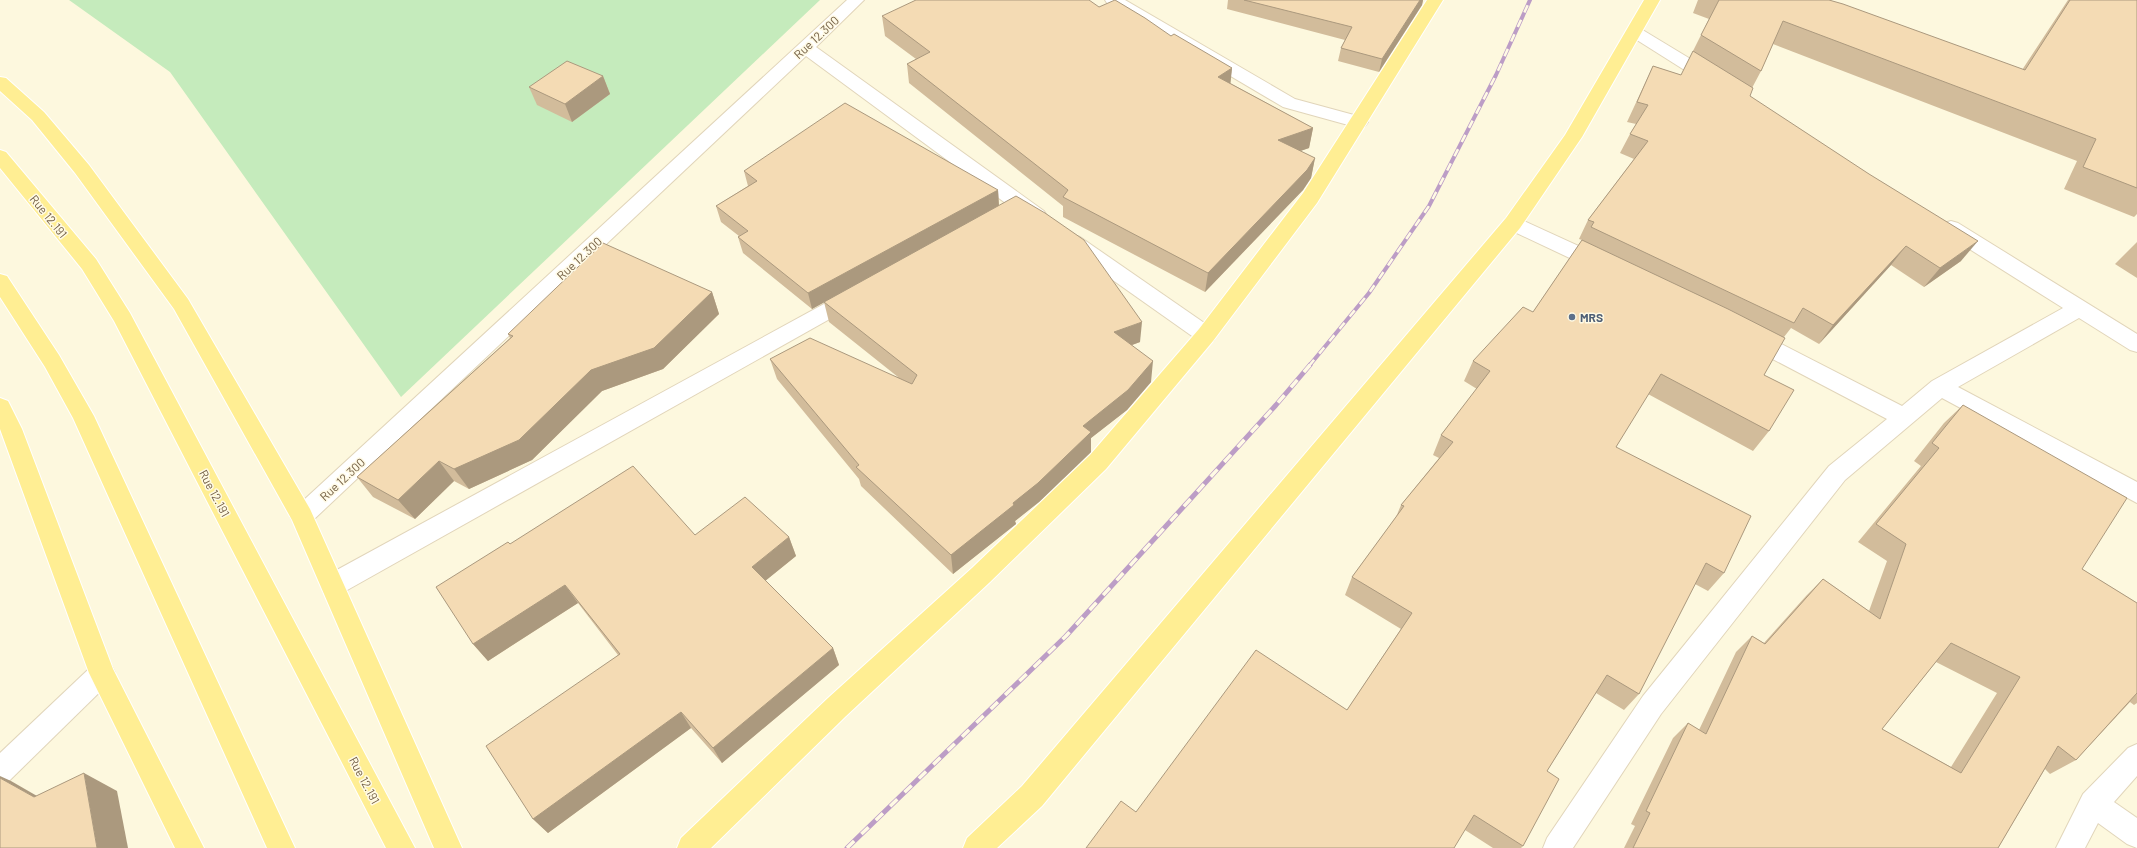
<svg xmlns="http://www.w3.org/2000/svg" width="2137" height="848" viewBox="0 0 2137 848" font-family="Barlow,sans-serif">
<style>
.green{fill:#c5ebbc}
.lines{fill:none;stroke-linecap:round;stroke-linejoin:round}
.minor-casing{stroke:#e1d5ba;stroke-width:2}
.major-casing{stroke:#fff;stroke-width:2}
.minor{fill:#fff;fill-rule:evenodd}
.major{fill:#ffee93;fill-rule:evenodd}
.rail-far1-casing{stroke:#bc9dc6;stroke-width:4}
.rail-casing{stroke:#bc9dc6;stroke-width:5}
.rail-far1{stroke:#fffae5;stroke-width:2.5;stroke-dasharray:8;stroke-linecap:butt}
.rail{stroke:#fffae5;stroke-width:3.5;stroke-dasharray:10;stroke-linecap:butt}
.wall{fill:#d2bc9b;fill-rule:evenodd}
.shaded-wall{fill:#ab997e}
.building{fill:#f4dbb4;stroke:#ab997e;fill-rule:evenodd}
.service-dot{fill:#5c6f8a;stroke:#fffae5;stroke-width:1.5}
.labels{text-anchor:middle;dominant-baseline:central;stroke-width:3;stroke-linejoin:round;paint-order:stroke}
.street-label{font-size:12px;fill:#746045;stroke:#fffae5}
.service-label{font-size:12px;font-weight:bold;fill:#4e5e75;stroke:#fffae5;text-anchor:start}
</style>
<rect width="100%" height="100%" fill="#fdf8de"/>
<path class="green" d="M69,0H820L401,397L170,72Z"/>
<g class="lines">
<g class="minor-casing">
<g id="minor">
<path d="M847,0H864L816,47L1044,211L1047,216L1044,221L1037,223L1030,221L806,56L310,523L302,526L294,523L290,516L294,509Z"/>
<path d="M1105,0H1125L1295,99L1365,118L1368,122L1365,126L1359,128L1283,107L1107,3Z"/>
<path d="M1635,27L1641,29L1717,75L1720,79L1717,83L1711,84L1705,83L1629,35L1627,32L1629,29Z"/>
<path d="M1513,216L1607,259L1610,264L1607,269L1600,271L1593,269L1506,228L1503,223L1506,218Z"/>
<path d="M1951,221L1958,223L2137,334V352L2130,350L2079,318L1958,387L2137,482V503L1942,398L1845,480L1661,714L1573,848H1543L1547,838L1643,696L1829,466L1887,419L1744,344L1741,338L1744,332L1751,330L1758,332L1902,406L1932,381L2063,308L1944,233L1941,228L1944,223Z"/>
<path d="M1073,235L1080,237L1213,329L1216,335L1213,341L1206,343L1199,341L1066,247L1063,242L1066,237Z"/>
<path d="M853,290L860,292L863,297L860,302L342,593L333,596L324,593L321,585L324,577L846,292Z"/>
<path d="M102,661L111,665L115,673L111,681L10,780L0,784V753L93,665Z"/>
<path d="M2137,744V776L2114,802L2137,818V848L2127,844L2098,823L2085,848H2056L2083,794L2128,748Z"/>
</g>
</g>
<g class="major-casing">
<g id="major">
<path d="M1427,0H1443L1317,203L1213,341L1106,469L990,582L846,716L711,848H677L681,838L828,698L972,568L1090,455L1199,329L1303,193Z"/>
<path d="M1644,0H1660L1582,137L1520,228L1042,806L997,848H963L967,838L1022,786L1506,218L1565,135Z"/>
<path d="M0,77L6,78L44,112L89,165L188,299L310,509L462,848H434L292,520L174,309L75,173L32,120L0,91Z"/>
<path d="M0,150L6,152L96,259L130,313L415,848H386L114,321L82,269L0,168Z"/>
<path d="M0,274L7,276L59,355L94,416L295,848H267L73,418L45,367L0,297Z"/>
<path d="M0,398L8,401L22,429L113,669L204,848H175L89,673L0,429Z"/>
</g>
</g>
<use href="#minor" class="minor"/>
<use href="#major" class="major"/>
<g class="rail-far1-casing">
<path id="rail-far1" d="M1309,366L1369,293L1429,206L1496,75L1530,0"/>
</g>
<g class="rail-casing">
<path id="rail" d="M847,848L1066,636L1276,405L1310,365"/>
</g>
<use href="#rail-far1" class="rail-far1"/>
<use href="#rail" class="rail"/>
</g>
<g class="wall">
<path d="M1228,0H1423L1422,5L1379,72L1338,61L1341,48L1345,40L1227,9Z"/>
<path d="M1698,0H1829L2022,70L2068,0H2137V214L2134,217L2064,189L2077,161L1773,44L1761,71L1752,88L1750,96L1961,261L1924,287L1891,265L1819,344L1791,328L1784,337L1764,375L1769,431L1753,451L1648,394L1616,447L1724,573L1708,591L1695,584L1639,694L1624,710L1596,693L1547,771L1523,846L1521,848H1493L1465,830L1136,812L1347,710L1401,629L1345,595L1352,577L1396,517L1401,505L1439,458L1433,455L1441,435L1477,389L1464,381L1473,361L1533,312L1582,240L1579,239L1588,220L1634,159L1620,153L1630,134L1636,124L1627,122L1653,66L1681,75L1709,19L1693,13Z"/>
<path d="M1099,7L1171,36L1232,68L1230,83L1313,128L1309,148L1300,151L1315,158L1311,178L1303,190L1205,292L1063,217V206L909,83L907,64L916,59L885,36L882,16Z"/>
<path d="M603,76L610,94L572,122L537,105L529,87Z"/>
<path d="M744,171L998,190L999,206L1140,342L1132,345L1151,382L1127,410L1091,438V452L1089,454L1039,502L1015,521L1016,524L953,574L861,486L859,479L777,379L770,359L898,377L829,322L824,302L812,309L743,253L738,237L739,236L721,222L716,206L748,186Z"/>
<path d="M2137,242V278L2115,264Z"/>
<path d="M712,292L719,314L663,369L602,391L532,460L469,489L454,481L415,519L373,497L357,477L510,338L508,334Z"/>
<path d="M1963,405L2082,569L2137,603V703L2134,705L2130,702L2076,760L2050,774L2045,769L1998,848H1624L1635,826L1631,824L1673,738L1688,723L1699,730L1736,652L1752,636L1764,643L1806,596L1823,579L1869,611L1887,561L1858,542L1921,466L1914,461L1944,423ZM1936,662L1997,693L1951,767L1882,729Z"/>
<path d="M695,535L789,537L796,556L765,581L833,648L839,665L722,763L691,728L548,833L533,819L618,655L578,603L488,661L473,644L510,544Z"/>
</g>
<g class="shaded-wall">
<path d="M1420,0H1423L1422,5L1379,72L1382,59Z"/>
<path d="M1232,68L1230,88L1218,77Z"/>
<path d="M603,76L610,94L572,122L565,104Z"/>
<path d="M1313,128L1309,148L1275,160L1278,140Z"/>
<path d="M1315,158L1311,178L1303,190L1205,292L1208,273Z"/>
<path d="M998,190L999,207L812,309L808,293Z"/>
<path d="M1978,241L1961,261L1924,287L1940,268Z"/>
<path d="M1906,246L1891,265L1819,344L1833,325Z"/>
<path d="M712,292L719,314L663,369L602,391L532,460L469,489L454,469L591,370Z"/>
<path d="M1142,322L1140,342L1113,352L1114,332Z"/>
<path d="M1153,361L1151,382L1127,410L1091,438V452L1089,454L1039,502L1015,521L1016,524L953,574L951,555L1013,503L1083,426Z"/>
<path d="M439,461L454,481L415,519L398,500Z"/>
<path d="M789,537L796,556L760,585L752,567Z"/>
<path d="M565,585L578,603L488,661L473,644Z"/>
<path d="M833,648L839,665L722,763L713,748Z"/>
<path d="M681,712L691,728L548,833L533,819Z"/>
<path d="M84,773L117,791L128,848H97Z"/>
<path d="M0,776L11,781L70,815L34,797L0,778Z"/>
</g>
<g class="building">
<path d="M916,0H1089L1099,7L1115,0L1145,18L1171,36L1174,34L1232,68L1218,77L1313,128L1278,140L1315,158L1307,170L1208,273L1063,197L1068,190L907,64L930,52L882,16Z"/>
<path d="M1244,0H1420L1382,59L1341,48L1352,27Z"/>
<path d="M1719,0H1829L1843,4L2025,70L2070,0H2137V188L2083,167L2096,139L1783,21L1761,71L1701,35Z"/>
<path d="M1693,51L1753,88L1750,96L1869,174L1978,241L1940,268L1906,246L1833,325L1803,308L1794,323L1591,227L1594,222L1588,220L1648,141L1630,134L1648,105L1637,102L1653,66L1681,75Z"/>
<path d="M567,61L603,76L565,104L529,87Z"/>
<path d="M845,103L998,190L808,293L738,237L748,231L716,206L757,181L744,171Z"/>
<path d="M1016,196L1045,213L1084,240L1142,322L1114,332L1153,361L1128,390L1083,426L1091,432L1089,434L1038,483L1013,503L1014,505L951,555L856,467L859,465L770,359L810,338L912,384L917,375L824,302Z"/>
<path d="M1582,240L1728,309L1785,338L1764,375L1794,390L1769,431L1661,374L1616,447L1751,516L1724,573L1706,563L1639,694L1607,675L1547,771L1559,779L1523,846L1474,815L1454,848H1086L1121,801L1136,812L1256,650L1347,710L1412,613L1352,577L1404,506L1401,505L1453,442L1441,435L1490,371L1473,361L1523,307L1533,312Z"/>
<path d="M603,243L712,292L654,348L591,370L519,440L454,469L439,461L398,500L357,477L513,336L508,334Z"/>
<path d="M1963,405L2127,498L2082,569L2137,603V693L2076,760L2058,746L1998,848H1633L1650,813L1646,811L1688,723L1706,734L1752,636L1765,644L1823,579L1880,619L1906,544L1876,524L1939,448L1932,443ZM1951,643L2020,677L1961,773L1882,729Z"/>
<path d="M633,466L695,535L745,497L789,537L752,567L833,648L713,748L681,712L533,819L486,746L620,654L565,585L473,644L436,587L508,542L510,544Z"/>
<path d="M84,773L97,848H0V778L34,797Z"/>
</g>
<circle class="service-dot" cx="1572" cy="317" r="4"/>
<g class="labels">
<g class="street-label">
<text transform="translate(816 37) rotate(-43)">Rue 12.300</text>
<text transform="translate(49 216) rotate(51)">Rue 12.191</text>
<text transform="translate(579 258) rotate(-43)">Rue 12.300</text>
<text transform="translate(342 479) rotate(-43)">Rue 12.300</text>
<text transform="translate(215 493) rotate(62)">Rue 12.191</text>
<text transform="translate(365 780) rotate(62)">Rue 12.191</text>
</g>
<g class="service-label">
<text x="1580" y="317">MRS</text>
</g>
</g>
</svg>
